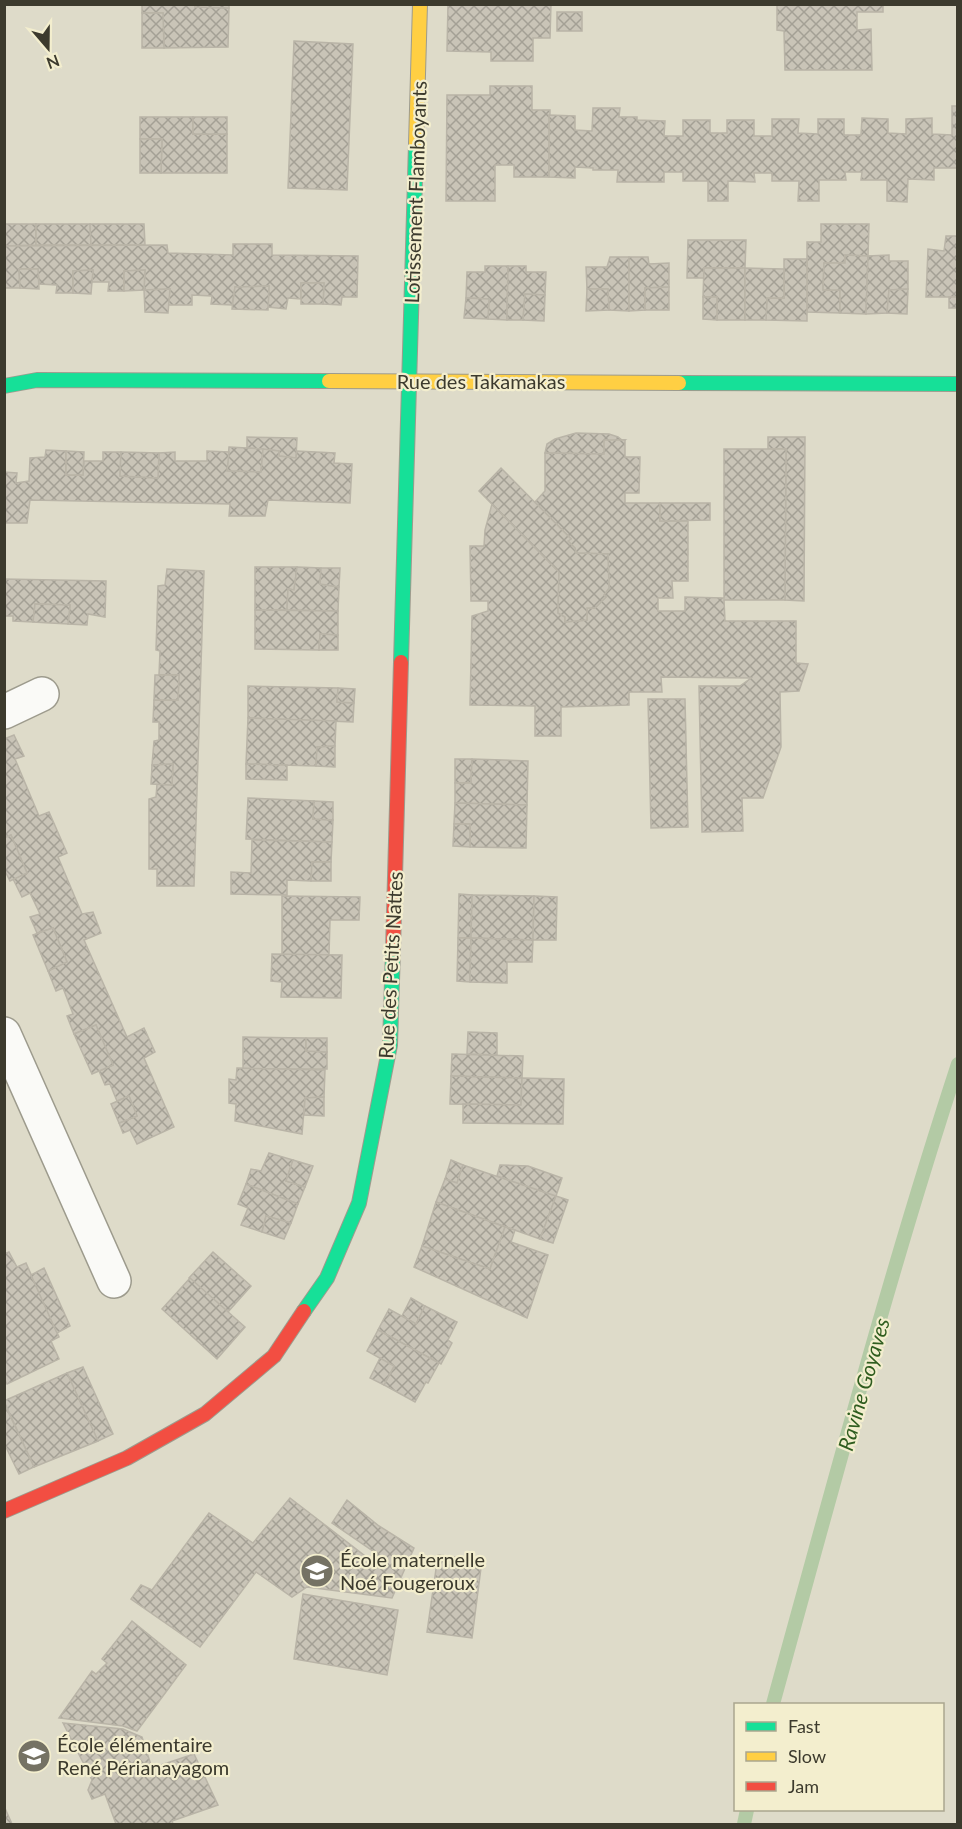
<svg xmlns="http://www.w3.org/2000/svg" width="962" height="1829" viewBox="0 0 962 1829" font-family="Lato,sans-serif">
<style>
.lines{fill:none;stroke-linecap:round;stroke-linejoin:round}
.stream{stroke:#b3caa5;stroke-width:14}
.building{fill:url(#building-cross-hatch);stroke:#b9b4a7;stroke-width:1.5}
.street-casing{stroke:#9d9b8d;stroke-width:36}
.fast-casing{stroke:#9d9b8d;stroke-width:16}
.slow-casing{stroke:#9d9b8d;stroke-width:16}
.jam-casing{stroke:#9d9b8d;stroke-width:16}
.street{stroke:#fafaf7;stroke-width:33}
.fast{stroke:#16e098;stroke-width:14}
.slow{stroke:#ffcf43;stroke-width:14}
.jam{stroke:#f24e42;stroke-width:14}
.labels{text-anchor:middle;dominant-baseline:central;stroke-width:4.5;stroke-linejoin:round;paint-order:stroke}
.street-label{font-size:20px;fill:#3c3a2d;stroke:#f3eece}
.poi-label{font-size:20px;fill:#3c3a2d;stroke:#f3eece;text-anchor:start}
.water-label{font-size:21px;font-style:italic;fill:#2f5d1f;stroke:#f3eece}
</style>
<defs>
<pattern id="building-cross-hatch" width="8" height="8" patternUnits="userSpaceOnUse" patternTransform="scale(1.5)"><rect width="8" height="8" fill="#c9c4b7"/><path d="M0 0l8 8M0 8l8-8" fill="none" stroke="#a4a095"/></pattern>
</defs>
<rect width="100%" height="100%" fill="#dedbc9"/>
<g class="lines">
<g class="stream">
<path d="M773,1704C832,1490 889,1275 958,1064"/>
<path d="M744,1824L747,1810"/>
</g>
</g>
<g class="building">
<path d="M142,4H195V7L229,8L228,47L164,48L163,13H142Z"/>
<path d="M195,4H229V8L195,7Z"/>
<path d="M448,4H551L550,38H533V61H491V52L447,51Z"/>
<path d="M777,4H883V12H857V30L871,29L872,70H785L784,31L777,30Z"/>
<rect x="557" y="12" width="25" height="19"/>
<path d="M142,13H163L164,48H142Z"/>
<path d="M294,41L353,44L347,190L288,188Z"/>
<path d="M490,86H532V110H550L549,177H514V165H495V201H446L447,95H490Z"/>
<path d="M952,106H958V168H934V180L908,179L907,202L887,201V180H861L862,172H845L846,180H819V201H798L799,181H772V173H754L755,182L728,181V201H708V181H683V172H664V182H617L618,170H593V168L575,167V178L549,177V115L575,116V130L592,131L593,108H620L619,117H637V120L665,121L664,136H683V120H710V133H727V120H754V136H772V119H799L798,133L818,134V119H844V135H861L862,118L888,119V133L906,134V119L932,118V134L952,135Z"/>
<path d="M140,117H193V134H227V173H161L162,139H140Z"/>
<rect x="193" y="117" width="34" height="17"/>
<path d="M140,139H162L161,173H140Z"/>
<path d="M4,224H36V245L4,246Z"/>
<path d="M36,224H90L91,245H36Z"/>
<path d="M90,224H144L145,245H91Z"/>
<path d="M821,224H869L868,256L845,255V263H824L823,290H840V313L807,312V242H821Z"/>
<path d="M946,236H958V297H926L928,249L944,251Z"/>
<path d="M688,240H746L745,268H704V278H687Z"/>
<path d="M233,244H272V255L358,256L357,297H342L341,305L323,304L324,283H301V299L288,298L286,309L268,307L269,286L235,287L232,305L211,304L212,296L192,295V305H168L170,289L144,290L145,270L124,271V291H108L109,282H92L93,270L73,271V293H56L57,285L39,284L38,269H19L20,288H4V246L167,245L168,253L233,255Z"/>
<path d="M845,255L868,256L866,314L840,313V290H823L824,263H845Z"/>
<path d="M889,255V261H908V289L889,290L887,313L866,314L868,256Z"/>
<path d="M610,257H629V311L609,310L608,289H587L586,267H607Z"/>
<path d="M629,257H648L649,264L669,263V287L645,288V310L629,311Z"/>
<path d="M784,259H807V321L766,320L767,298H784Z"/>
<path d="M485,266H508L507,320L488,319L489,299L466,298L467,272H485Z"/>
<path d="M508,266H526V272H546L545,295L525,294L523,320H507Z"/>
<path d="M704,268H745V320H717V297H703Z"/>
<path d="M745,268L784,269V298H767L766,320H745Z"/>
<path d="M19,269H38L39,289L20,288Z"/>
<path d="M93,270L91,294L73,293V271Z"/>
<path d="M145,270L144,290L124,291V271Z"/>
<path d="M301,283H324L323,304H301Z"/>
<path d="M269,286L268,310L232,309L235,287Z"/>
<path d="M669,287V310H645V288Z"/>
<path d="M170,289L168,313L145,312L144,290Z"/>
<path d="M587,289H608L609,310L586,311Z"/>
<path d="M908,289L907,314L887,313L889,290Z"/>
<path d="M525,294L545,295L544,321L523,320Z"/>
<path d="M703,297H717V320L703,319Z"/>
<rect x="949" y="297" width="9" height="11"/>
<path d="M466,298L489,299L488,319L464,318Z"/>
<path d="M576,433L609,434L618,437L622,440H625L604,454L545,453L547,444L555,439Z"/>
<path d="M247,437L297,438L296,458L279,456V451L247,448Z"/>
<path d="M768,437H805L804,601L785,600L786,449H768Z"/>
<path d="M604,440H625V457H640L639,493H625V503H660V521H688V581H672L673,598H658V611H685V597L724,598V449H786L785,600H724L725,621H796V663L808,664L799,691L780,692L781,747L763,798H742L743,831L702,832L699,686H740L751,678L661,677L662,692H629V705L561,707V736H535V706L470,705L472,616L488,611V601H471L470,546H484L485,530L492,504L559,572L558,613L565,617V622L587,620V608H595L606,597L604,595L609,588L608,554L576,553L575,548L568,541L571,539L535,502L545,491V453L604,454Z"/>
<path d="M229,447L263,449L261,472L227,471Z"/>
<path d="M263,449L279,451V456L296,458L297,451L335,453L334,463L352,464L350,503L268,500L265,516H229L230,504L30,500L27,523H4V472L17,473L16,483L29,481L30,458L45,457L46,450L66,451V475H83L84,461H103V452H121L120,476L158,478L159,453L175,452V461H207V451L229,452L227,471L261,472Z"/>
<path d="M66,451L84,452L83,475H66Z"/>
<path d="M121,452L159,453L158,478L120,476Z"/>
<path d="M501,468L571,539L568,541L575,548L576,553L608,554L609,588L604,595L606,597L595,608H587V620L565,622V617L558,613L559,572L479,491Z"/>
<path d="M660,503H710V520L660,521Z"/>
<path d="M255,567H297L294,590L288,589L287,610H255Z"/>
<path d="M297,567L321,568L320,584L339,587L338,611L287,610L288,589L294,590Z"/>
<path d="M321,568H340L339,587L320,584Z"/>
<path d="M167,569L204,571L194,886H157V869H149V799L156,797L157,784L172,785L173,764L152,765L154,741L159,740V722H153L154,700H178L179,675H159L160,651L156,650L158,586L165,585Z"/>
<path d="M4,579L106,581L105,617L88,614L87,625L68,624L70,605L35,604L33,622L13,621V616H4Z"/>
<path d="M35,604L70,605L68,624L33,622Z"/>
<path d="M255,610L338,611V635L320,634L319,650L255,649Z"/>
<path d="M320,634L338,635V650H319Z"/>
<path d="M155,675H179L178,700H154Z"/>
<path d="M248,686L338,688L337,702L354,703L353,722L248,718Z"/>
<path d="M338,688L355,689L354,703L337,702Z"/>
<path d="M648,699H685L688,827L651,828Z"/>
<path d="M248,718L336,721L335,746L317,747L316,766L246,764Z"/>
<path d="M14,735L24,756L15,759L39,816L49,812L67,853L58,857L82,914L93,912L101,933L84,940L127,1037L144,1028L155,1052L144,1058L174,1127L137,1144L130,1130L123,1133L119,1123L137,1116L129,1096L117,1101L110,1084L105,1085L99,1071L113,1065L96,1025L74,1034L67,1016L73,1014L63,988L56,991L48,971L67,962L53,928L37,933L30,917L40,914L30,893L22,897L13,879L27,873L11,835L4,838V739Z"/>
<path d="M335,746V767L316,766L317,747Z"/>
<path d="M455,759H472L471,783H455Z"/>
<path d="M472,759L528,761L527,805L455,803V783H471Z"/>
<path d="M173,764L172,785L151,784L152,765Z"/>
<path d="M246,764L287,765V780L246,779Z"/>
<path d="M248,798L314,801L313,819L333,820L332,842L246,839Z"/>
<path d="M314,801L333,802V820L313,819Z"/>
<path d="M455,803L527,805L526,848L470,847V824H454Z"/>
<path d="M454,824H470V847L453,846Z"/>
<path d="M11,835L27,873L10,881L4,869V838Z"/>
<path d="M252,840L332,842L331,862H312L311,881L287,880V895L231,894V872L251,873Z"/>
<path d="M312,862H331V881H311Z"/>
<path d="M459,894L472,895L471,938H458Z"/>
<path d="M472,895L534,896L533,940L471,938Z"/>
<path d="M282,896L360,897L359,920H330L329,955H282Z"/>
<path d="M534,896L557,897L556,940H533Z"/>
<path d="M53,928L67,962L48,971L33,935Z"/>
<path d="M458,938H471L470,982L457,981Z"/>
<path d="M471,938L533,940L532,962H507V983L470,982Z"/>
<path d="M272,954L342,955L341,998L281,997L282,982L271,981Z"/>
<path d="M96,1025L113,1065L92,1074L74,1034Z"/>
<path d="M468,1032L497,1033V1055L467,1054Z"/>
<path d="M243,1037L306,1038V1051L327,1052V1069H243Z"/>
<path d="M306,1038H327V1052L306,1051Z"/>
<path d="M452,1054L523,1056L522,1078L451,1076Z"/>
<path d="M237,1068L325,1070L324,1097L305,1098L302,1134L235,1121L236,1104L229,1103V1079L236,1080Z"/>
<path d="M451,1076L522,1078L521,1105L450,1104Z"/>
<path d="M522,1078L564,1079L563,1124L463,1123V1104L521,1105Z"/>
<path d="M129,1096L137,1116L119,1123L111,1104Z"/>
<path d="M324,1097V1116L304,1115L305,1098Z"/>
<path d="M269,1153L293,1160L286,1181L305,1187L298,1204L246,1184L251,1169L261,1171Z"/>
<path d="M293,1160L313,1166L305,1187L286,1181Z"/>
<path d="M451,1160L463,1165L457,1183L445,1179Z"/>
<path d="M463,1165L556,1196L540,1239L436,1202L445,1179L457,1183Z"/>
<path d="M500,1165L528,1166L562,1178L556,1196L497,1176Z"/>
<path d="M246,1184L298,1204L291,1223L266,1216L262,1232L241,1225L248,1208L238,1204Z"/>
<path d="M556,1196L568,1200L553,1243L540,1239Z"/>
<path d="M436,1202L505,1227L490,1269L422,1246Z"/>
<path d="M266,1216L291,1223L284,1239L262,1232Z"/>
<path d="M505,1227L515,1230L511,1242L548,1255L527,1318L414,1267L422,1246L490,1269Z"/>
<path d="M9,1252L17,1267L26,1263L59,1337L51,1341L59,1359L7,1384L4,1379V1254Z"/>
<path d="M213,1252L251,1286L228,1312L189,1278Z"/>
<path d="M44,1268L70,1326L57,1333L31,1275Z"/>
<path d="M190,1278L245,1327L217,1359L162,1309Z"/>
<path d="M411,1298L425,1306L416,1324L402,1316Z"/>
<path d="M425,1306L457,1322L448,1340L452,1343L441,1364L378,1330L389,1309L416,1324Z"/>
<path d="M378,1330L439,1363L428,1383L426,1382L415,1402L384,1385L394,1366L367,1351Z"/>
<path d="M380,1358L394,1366L384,1385L370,1378Z"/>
<path d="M83,1367L113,1434L98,1441L67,1373Z"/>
<path d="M67,1373L98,1441L34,1467L4,1401Z"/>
<path d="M4,1403L34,1467L19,1474L4,1443Z"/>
<path d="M290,1498L373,1562L377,1554L332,1523L347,1500L379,1526L414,1548L392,1598L307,1587L292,1597L256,1572L200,1647L131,1599L141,1585L152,1590L209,1513L253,1543Z"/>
<path d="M438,1555L482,1560L472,1638L427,1632Z"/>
<path d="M303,1594L398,1610L387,1675L294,1659Z"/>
<path d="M132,1621L186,1665L137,1731L123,1726L59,1718L92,1671L96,1674L107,1663L102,1659Z"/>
<path d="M63,1723L123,1729L142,1737L152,1768L194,1754L218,1805L172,1821L173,1824H116L105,1794L92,1799L88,1790L92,1780Z"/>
<path d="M4,1806L12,1824H4Z"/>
</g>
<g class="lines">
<g class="street-casing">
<g id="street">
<path d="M4,712L42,694"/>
<path d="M4,1034L114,1281"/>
</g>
</g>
<g class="fast-casing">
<g id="fast">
<path d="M679,383L958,384"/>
<path d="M4,386L37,380L329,381"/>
<path d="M401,662L416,144"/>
<path d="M304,1311L327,1278L359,1203L390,1045L393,949"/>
</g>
</g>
<g class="slow-casing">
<g id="slow">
<path d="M416,144L420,4"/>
<path d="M329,381L679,383"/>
</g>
</g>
<g class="jam-casing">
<g id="jam">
<path d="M393,949L401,662"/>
<path d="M4,1511L127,1458L205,1414L274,1356L304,1311"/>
</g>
</g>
<use href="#street" class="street"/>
<use href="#fast" class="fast"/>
<use href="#slow" class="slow"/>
<use href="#jam" class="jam"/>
</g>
<defs>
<g id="school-disc" transform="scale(1.725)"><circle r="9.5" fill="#757264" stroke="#f3eece"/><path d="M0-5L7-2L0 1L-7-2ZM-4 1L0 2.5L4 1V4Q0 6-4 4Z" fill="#fff"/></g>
</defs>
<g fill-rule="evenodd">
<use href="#school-disc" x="317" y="1571"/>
<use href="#school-disc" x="34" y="1756"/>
</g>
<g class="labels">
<g class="street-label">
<text transform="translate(415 192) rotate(-88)">Lotissement Flamboyants</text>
<text x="481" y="381">Rue des Takamakas</text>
<text transform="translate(390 965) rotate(-87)">Rue des Petits Nattes</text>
</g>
<g class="poi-label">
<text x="340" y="1559">École maternelle<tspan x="340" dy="23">Noé Fougeroux</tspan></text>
<text x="57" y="1744">École élémentaire<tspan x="57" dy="23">René Périanayagom</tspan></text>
</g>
<g class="water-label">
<text transform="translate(863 1384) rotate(-74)">Ravine Goyaves</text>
</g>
</g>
<rect width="962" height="1829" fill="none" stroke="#3c3a2d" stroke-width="12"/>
<rect x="734" y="1703" width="210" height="108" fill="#f3eece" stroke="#aaa68e" stroke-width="1.5"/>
<rect x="746" y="1722" width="30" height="9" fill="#16e098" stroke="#aaa68e" stroke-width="1.5"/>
<text x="788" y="1733" font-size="18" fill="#3c3a2d">Fast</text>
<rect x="746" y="1752" width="30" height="9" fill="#ffcf43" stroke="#aaa68e" stroke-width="1.5"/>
<text x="788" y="1763" font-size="18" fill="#3c3a2d">Slow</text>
<rect x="746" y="1782" width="30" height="9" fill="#f24e42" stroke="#aaa68e" stroke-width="1.5"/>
<text x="788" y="1793" font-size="18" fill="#3c3a2d">Jam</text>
<g transform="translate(48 48) rotate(160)" stroke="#f3eece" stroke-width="4.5" paint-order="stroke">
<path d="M0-4.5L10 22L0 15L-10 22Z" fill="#3c3a2d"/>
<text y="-9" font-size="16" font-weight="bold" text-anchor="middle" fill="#3c3a2d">N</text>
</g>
</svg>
